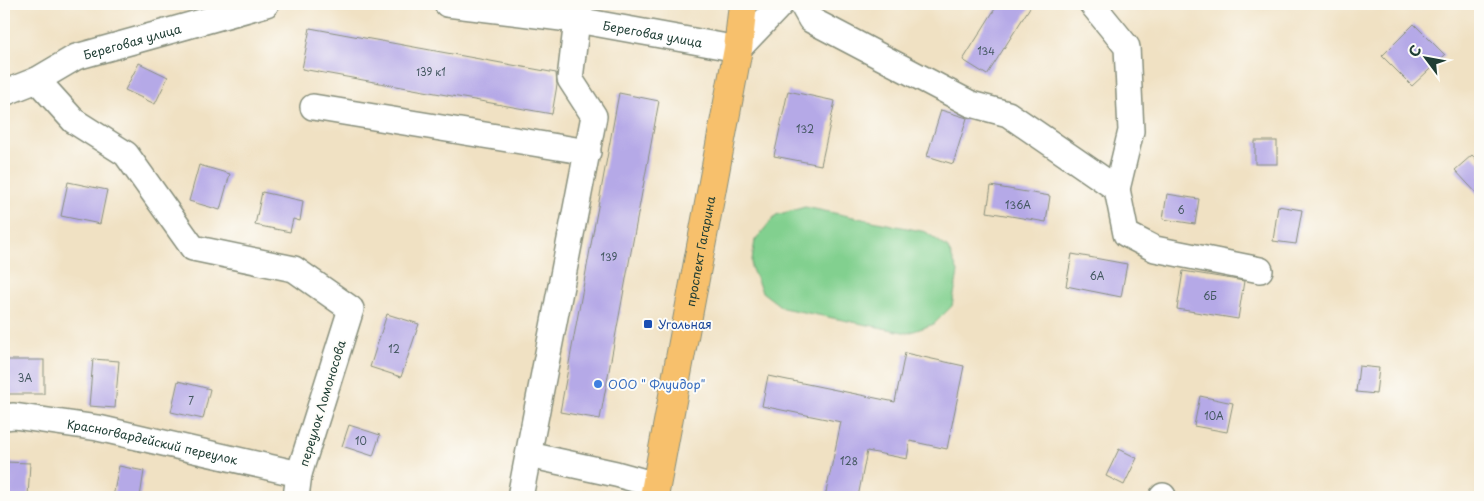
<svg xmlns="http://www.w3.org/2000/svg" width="1484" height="501" viewBox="0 0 1484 501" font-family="'Playpen Sans',sans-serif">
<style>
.green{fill:#82d08f;stroke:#508662}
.building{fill:#b5a9e7}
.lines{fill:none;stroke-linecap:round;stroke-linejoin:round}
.minor-casing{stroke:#888f7c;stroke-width:28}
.major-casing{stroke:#888f7c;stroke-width:30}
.minor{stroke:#fff;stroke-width:25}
.major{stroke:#f7c06c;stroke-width:28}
.transit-dot{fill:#1a4fb4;stroke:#fdfcf7;stroke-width:2}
.shop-dot{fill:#3f7fe0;stroke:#fdfcf7;stroke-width:2}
.labels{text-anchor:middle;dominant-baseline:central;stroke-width:4;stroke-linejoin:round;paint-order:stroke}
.number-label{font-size:10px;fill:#445861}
.street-label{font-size:12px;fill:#1f3d34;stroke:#fdfcf7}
.transit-label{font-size:12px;fill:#164399;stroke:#fdfcf7;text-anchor:start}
.shop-label{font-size:12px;fill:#366cbe;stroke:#fdfcf7;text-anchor:start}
</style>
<rect width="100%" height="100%" fill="#fdfcf7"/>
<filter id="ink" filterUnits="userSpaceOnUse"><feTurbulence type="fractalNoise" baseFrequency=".02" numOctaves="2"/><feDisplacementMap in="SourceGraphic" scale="10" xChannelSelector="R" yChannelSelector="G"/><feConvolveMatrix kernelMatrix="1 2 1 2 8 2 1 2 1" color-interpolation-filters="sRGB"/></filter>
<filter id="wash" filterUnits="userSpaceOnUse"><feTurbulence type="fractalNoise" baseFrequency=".0096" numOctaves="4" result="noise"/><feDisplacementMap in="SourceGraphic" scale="20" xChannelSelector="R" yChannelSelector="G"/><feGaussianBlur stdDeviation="1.12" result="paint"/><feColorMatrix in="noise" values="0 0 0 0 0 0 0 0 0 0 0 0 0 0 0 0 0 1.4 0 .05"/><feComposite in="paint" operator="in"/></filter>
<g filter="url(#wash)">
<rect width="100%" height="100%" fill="#f0e1c3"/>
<path class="green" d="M805,207L926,232L948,248L958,272L952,306L934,324L908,333L783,308L762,292L751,267L755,240L776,215Z"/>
<g id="blocks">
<g class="building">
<path d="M998,4H1032L987,75L963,60Z"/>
<path d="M1414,24L1445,55L1412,86L1382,56Z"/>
<path d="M310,28L556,73L557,85L552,114L302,69Z"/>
<path d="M139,63L168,77L155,104L125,90Z"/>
<path d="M788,91L835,101L821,165L774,156Z"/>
<path d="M619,93L659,101L600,419L560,412Z"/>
<path d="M941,110L967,118L953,164L927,156Z"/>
<rect x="1255" y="141" width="22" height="23"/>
<path d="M1472,155L1480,163V197L1455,170Z"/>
<path d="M199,165L230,174L220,210L189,201Z"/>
<path d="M68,182L107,190L100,224L61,216Z"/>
<path d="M991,186L1050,196L1046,222L987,212Z"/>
<path d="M262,192L303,201L300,221L293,219L290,232L255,225Z"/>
<path d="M1167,194L1199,199L1195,224L1163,219Z"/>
<path d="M1278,206L1302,210L1296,244L1273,241Z"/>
<path d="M1072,254L1127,264L1121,297L1066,286Z"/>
<path d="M1183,271L1244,281L1238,319L1177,309Z"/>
<path d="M387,314L419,324L401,377L370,367Z"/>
<path d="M905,353L964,366L947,449L910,441L907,459L867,451L858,497H825L841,422L762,406L768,376L895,402Z"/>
<path d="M93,359L119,361L115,408L89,406Z"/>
<rect x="5" y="360" width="39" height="34"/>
<path d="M1359,366L1379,368L1376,394L1356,392Z"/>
<path d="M178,381L210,389L203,419L171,412Z"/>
<path d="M1200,396L1233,403L1227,432L1194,426Z"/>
<path d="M349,425L380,435L373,456L342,446Z"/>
<path d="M1119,449L1137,458L1124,485L1106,476Z"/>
<path d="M6,462L30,463L28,497H4Z"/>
<path d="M119,466L144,471L140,497H113Z"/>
</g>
</g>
</g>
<g filter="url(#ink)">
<use href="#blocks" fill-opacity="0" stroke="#888f7c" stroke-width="1"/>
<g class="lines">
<g class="minor-casing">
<g id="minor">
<path id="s1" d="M447,4L577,20L738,49L781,4"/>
<path d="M802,4L811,20L971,104L1008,114L1117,189L1126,234L1155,249L1260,270"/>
<path d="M1092,4L1127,47L1131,131L1117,189"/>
<path d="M37,80L74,121L126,154L193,248L294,269L351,309L299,474L296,497"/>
<path id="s2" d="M4,93L37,80L76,57L266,4"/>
<path d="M313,107L588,152"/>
<path id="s3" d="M4,417L14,416L98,428L299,474"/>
<path d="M529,455L616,474L656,485"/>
<path d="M520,497L594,116L570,79L577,20"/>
<path d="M1162,497L1163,496"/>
</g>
</g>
<g class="major-casing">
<g id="major">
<path id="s4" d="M654,497L738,49L743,4"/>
</g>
</g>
<use href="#minor" class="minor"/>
<use href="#major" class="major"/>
</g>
</g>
<rect class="transit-dot" x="643" y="319" width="10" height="10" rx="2.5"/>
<circle class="shop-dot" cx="598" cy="384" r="5"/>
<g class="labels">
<g class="number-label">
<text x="986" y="50">134</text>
<text x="431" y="71">139 к1</text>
<text x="805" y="128">132</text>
<text x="1018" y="204">136А</text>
<text x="1181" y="209">6</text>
<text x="609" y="256">139</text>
<text x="1097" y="275">6А</text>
<text x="1210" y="295">6Б</text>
<text x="394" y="348">12</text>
<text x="25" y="377">3А</text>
<text x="191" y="400">7</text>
<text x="1214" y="415">10А</text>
<text x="361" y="440">10</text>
<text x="849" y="460">128</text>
</g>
<g class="street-label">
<text stroke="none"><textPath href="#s1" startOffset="208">Береговая улица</textPath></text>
<text stroke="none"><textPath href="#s2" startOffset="139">Береговая улица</textPath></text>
<text stroke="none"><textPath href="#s4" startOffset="250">проспект Гагарина</textPath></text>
<text transform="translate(322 403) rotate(-73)">переулок Ломоносова</text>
<text stroke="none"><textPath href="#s3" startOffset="151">Красногвардейский переулок</textPath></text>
</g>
<g class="transit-label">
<text x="658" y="324">Угольная</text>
</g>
<g class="shop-label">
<text x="608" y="384">ООО " Флуидор"</text>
</g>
</g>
<rect width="1484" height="501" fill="none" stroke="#fdfcf7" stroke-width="20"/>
<g transform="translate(1426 58) rotate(302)" stroke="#fdfcf7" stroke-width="4" paint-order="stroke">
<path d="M0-4L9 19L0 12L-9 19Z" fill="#1f3d34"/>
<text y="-8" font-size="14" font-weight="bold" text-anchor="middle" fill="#1f3d34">С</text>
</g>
</svg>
